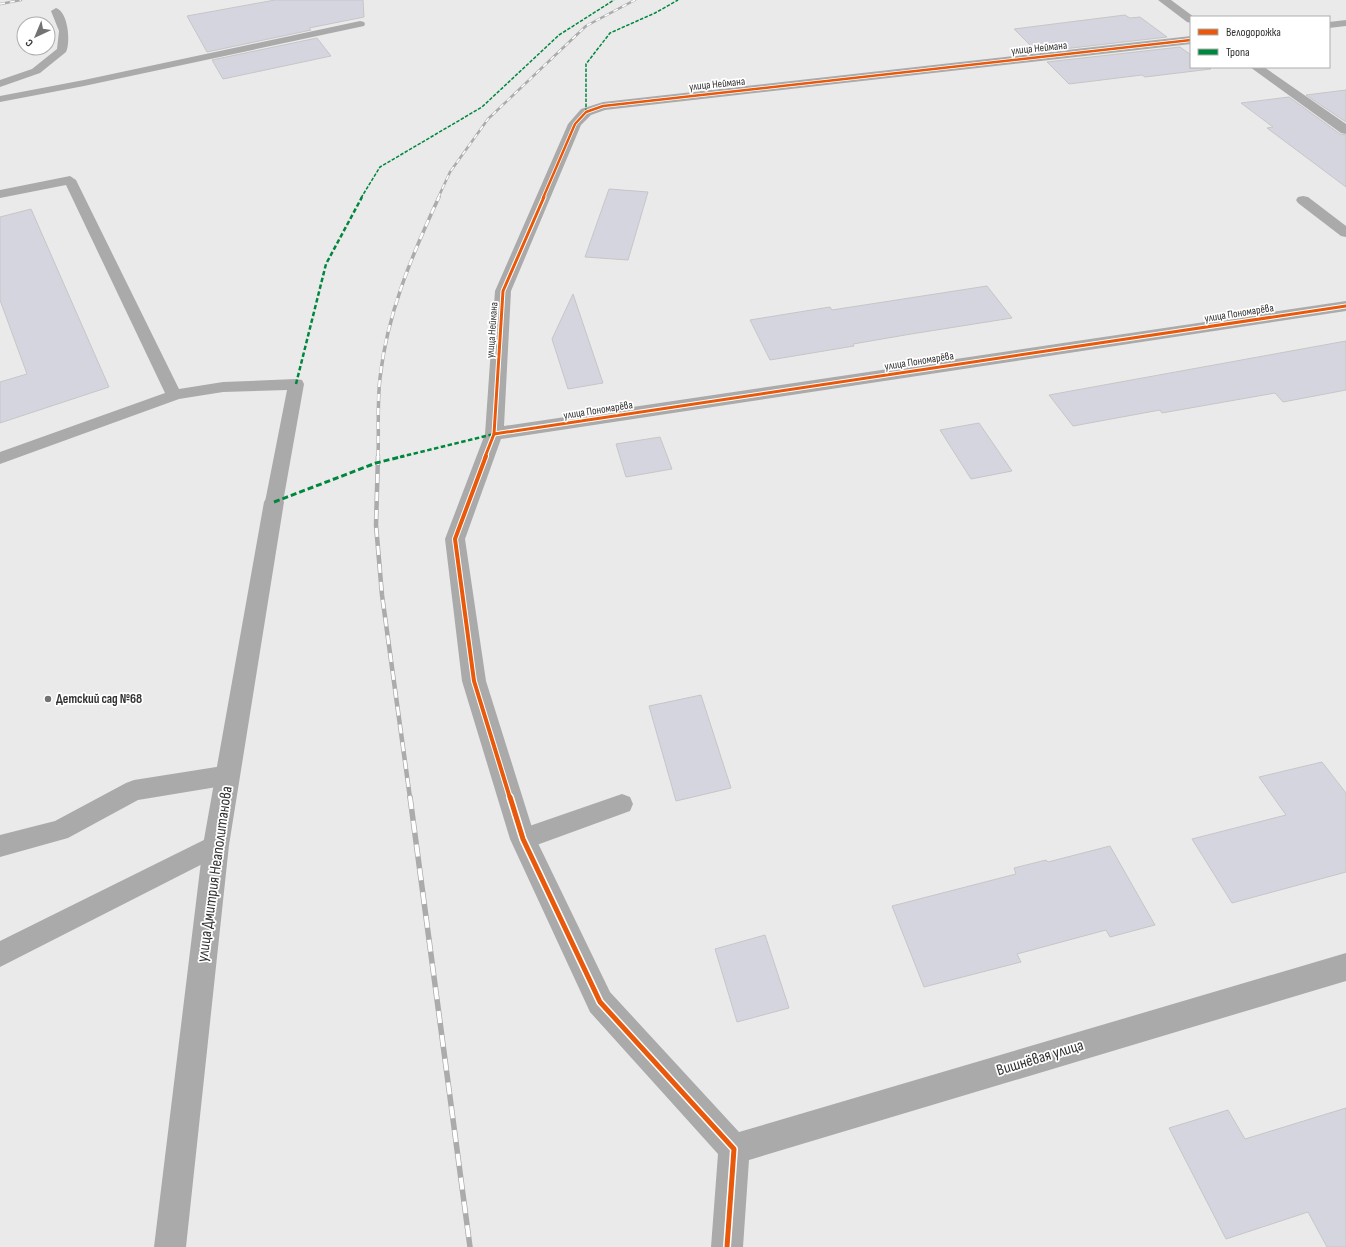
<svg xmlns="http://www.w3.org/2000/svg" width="1346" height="1247" viewBox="0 0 1346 1247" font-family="'Sofia Sans Condensed',sans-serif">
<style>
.building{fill:#d5d5e0;stroke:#c6c6c7}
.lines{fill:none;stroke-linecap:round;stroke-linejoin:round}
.lane{fill:#aaa;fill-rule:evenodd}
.street{fill:#aaa;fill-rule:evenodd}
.rail-far3-casing{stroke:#ababab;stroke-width:2.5}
.rail-far2-casing{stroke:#ababab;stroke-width:3.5}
.rail-far1-casing{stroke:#ababab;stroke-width:4.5}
.rail-casing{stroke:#ababab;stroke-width:5.5}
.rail-far3{stroke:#fff;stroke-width:1.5;stroke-dasharray:5;stroke-linecap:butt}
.rail-far2{stroke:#fff;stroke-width:2.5;stroke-dasharray:7;stroke-linecap:butt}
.rail-far1{stroke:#fff;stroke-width:3;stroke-dasharray:9;stroke-linecap:butt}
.rail{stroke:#fff;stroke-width:4;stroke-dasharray:12;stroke-linecap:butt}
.quiet-far2{stroke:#00873e;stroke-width:1.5;stroke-dasharray:3.5 1.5;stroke-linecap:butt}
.quiet-far1{stroke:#00873e;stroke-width:2.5;stroke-dasharray:4.5 2.5;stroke-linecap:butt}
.quiet{stroke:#00873e;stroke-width:3;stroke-dasharray:6 3;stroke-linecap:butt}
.cycleway-far3-casing{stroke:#fff;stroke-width:4}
.cycleway-far2-casing{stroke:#fff;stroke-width:5}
.cycleway-far1-casing{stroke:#fff;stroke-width:6}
.cycleway-casing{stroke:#fff;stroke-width:8}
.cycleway-far3{stroke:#e8590c;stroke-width:2.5}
.cycleway-far2{stroke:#e8590c;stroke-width:3}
.cycleway-far1{stroke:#e8590c;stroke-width:4}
.cycleway{stroke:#e8590c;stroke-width:5}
.poi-dot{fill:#727273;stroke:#fff;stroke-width:1.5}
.labels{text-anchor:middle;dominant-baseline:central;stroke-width:3.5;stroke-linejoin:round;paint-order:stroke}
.far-street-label{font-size:11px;fill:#323233;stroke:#fff}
.poi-label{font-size:13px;font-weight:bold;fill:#323233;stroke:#fff;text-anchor:start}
.near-street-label{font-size:16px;fill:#323233;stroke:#fff}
</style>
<rect width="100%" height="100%" fill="#eaeaeb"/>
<g class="building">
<path d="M275,0H363L364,17L309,28L311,30L207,52L187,16Z"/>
<path d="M1125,15L1130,18L1140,17L1167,37L1037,52L1014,29Z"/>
<path d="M317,38L331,56L223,79L212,60Z"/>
<path d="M1180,47L1191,55V67H1208L1211,69L1145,77L1142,75L1069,84L1047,62Z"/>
<path d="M1346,90V122L1306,95Z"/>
<path d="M1289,97L1340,134L1346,135V187L1267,128L1273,127L1241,103Z"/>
<path d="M609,189L648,192L628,260L585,257Z"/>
<path d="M31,209L109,387L0,423V382L27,374L0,300V217Z"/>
<path d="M987,286L1012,318L911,334L853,344L854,346L770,360L750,320L830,307L832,310Z"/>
<path d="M573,294L603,383L568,389L552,339Z"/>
<path d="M1346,341V390L1283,402L1275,393L1162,413L1160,410L1073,426L1049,395Z"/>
<path d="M979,423L1012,471L971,479L940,430Z"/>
<path d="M660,437L672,469L626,477L616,444Z"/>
<path d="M701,695L731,788L676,801L649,706Z"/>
<path d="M1322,762L1346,793V872L1232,903L1192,839L1286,815L1259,777Z"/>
<path d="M1110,846L1155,925L1110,937L1106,930L1017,954L1021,962L924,987L892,906L1016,874L1014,868L1046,860L1048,862Z"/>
<path d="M765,935L789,1008L737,1022L715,949Z"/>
<path d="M1346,1108V1247H1327L1308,1212L1226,1239L1169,1128L1228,1110L1245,1139Z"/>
</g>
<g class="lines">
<g class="lane">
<path d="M56,8C68,11 71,43 66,52L40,73L0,87V80L32,69L57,49L59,31L51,11Z"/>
<path d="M360,21L364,22L365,24L364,26L84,86L0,102V96L84,80Z"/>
<path d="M70,176L76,180L179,389L223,382L296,379L302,380L304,384L283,502L280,507L274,508L268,507L265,502L287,390L223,392L179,399L0,464V452L165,393L66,185L0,198V190Z"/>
<path d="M1303,196L1308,197L1346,226V237L1341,236L1298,203L1296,200L1298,197Z"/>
<path d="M229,765L237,768L240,775L237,782L229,785L138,800L68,838L0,857V835L55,821L126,783L134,780Z"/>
<path d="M622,794L630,797L633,804L630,811L523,850L515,847L511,839L515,831Z"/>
<path d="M216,834L224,837L228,845L224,853L0,967V941Z"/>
</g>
<g class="street">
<path d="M1158,0H1171L1194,17H1191V23L1187,22Z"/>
<path d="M1346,20V26L1329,28V22Z"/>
<path d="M1191,36V44L605,110L591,115L581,125L511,291L504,426L1346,301V311L501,439L465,539L486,681L535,837L610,992L739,1132L1346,953V981L749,1160L743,1247H711L718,1154L590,1012L510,839L462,681L445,539L485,434L495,291L568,124L581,109L603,102Z"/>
<path d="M1250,67H1264L1346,124V134L1341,133Z"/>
<path d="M274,495L281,497L284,502L229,845L186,1247H154L203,845L264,502L267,497Z"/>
</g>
<g class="rail-far3-casing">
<g id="rail-far3">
<path d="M0,4L21,0"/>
<path d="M438,198L450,172L488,119L586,26L635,0"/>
</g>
</g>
<g class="rail-far2-casing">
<path id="rail-far2" d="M378,457C379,431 377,404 380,378C387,314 412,255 439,197"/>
</g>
<g class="rail-far1-casing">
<path id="rail-far1" d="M378,456L376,525L382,595L410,798"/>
</g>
<g class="rail-casing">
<path id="rail" d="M410,797L470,1247"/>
</g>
<use href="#rail-far3" class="rail-far3"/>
<use href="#rail-far2" class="rail-far2"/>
<use href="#rail-far1" class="rail-far1"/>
<use href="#rail" class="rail"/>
<g class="quiet-far2">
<path d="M586,112V64L610,33L655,13L678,0"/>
<path d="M361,198L380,167L482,107L559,35L614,0"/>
</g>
<g class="quiet-far1">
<path d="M296,384L326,264L362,197"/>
<path d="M400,457L494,434"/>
</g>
<path class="quiet" d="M274,502L376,463L404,456"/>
<g class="cycleway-far3-casing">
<path id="cycleway-far3" d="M543,198L575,124L586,112L603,106L1191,40"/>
</g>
<g class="cycleway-far2-casing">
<g id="cycleway-far2">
<path d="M494,434L1346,306"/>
<path d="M485,457L494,434L503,291L544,197"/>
</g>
</g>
<g class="cycleway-far1-casing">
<path id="cycleway-far1" d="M486,456L455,539L474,681L510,798"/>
</g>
<g class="cycleway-casing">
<path id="cycleway" d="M510,797L523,839L600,1002L734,1149L727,1247"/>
</g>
<use href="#cycleway-far3" class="cycleway-far3"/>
<use href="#cycleway-far2" class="cycleway-far2"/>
<use href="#cycleway-far1" class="cycleway-far1"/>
<use href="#cycleway" class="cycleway"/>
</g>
<circle class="poi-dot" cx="48" cy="699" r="4"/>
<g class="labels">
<g class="far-street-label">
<text transform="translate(1039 48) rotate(-6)">улица Неймана</text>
<text transform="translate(717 84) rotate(-6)">улица Неймана</text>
<text transform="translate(1239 313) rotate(-9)">улица Пономарёва</text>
<text transform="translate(492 330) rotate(-86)">улица Неймана</text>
<text transform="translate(919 361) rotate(-9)">улица Пономарёва</text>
<text transform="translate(598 410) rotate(-9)">улица Пономарёва</text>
</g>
<g class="poi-label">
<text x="56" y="699">Детский сад №68</text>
</g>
<g class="near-street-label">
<text transform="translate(215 874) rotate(-82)">улица Дмитрия Неаполитанова</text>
<text transform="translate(1040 1058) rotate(-17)">Вишнёвая улица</text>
</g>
</g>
<rect x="1190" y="16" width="140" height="52" fill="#ffffff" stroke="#adadad"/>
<rect x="1198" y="29" width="20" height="6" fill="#e8590c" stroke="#adadad"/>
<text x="1226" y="36" font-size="12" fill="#323233">Велодорожка</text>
<rect x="1198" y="49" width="20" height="6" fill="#00873e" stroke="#adadad"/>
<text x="1226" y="56" font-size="12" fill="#323233">Тропа</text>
<g transform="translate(36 36) rotate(224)"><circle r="19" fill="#ffffff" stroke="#adadad"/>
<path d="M0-3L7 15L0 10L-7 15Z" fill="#727273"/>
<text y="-6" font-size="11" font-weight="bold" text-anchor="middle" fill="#323233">С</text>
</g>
</svg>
